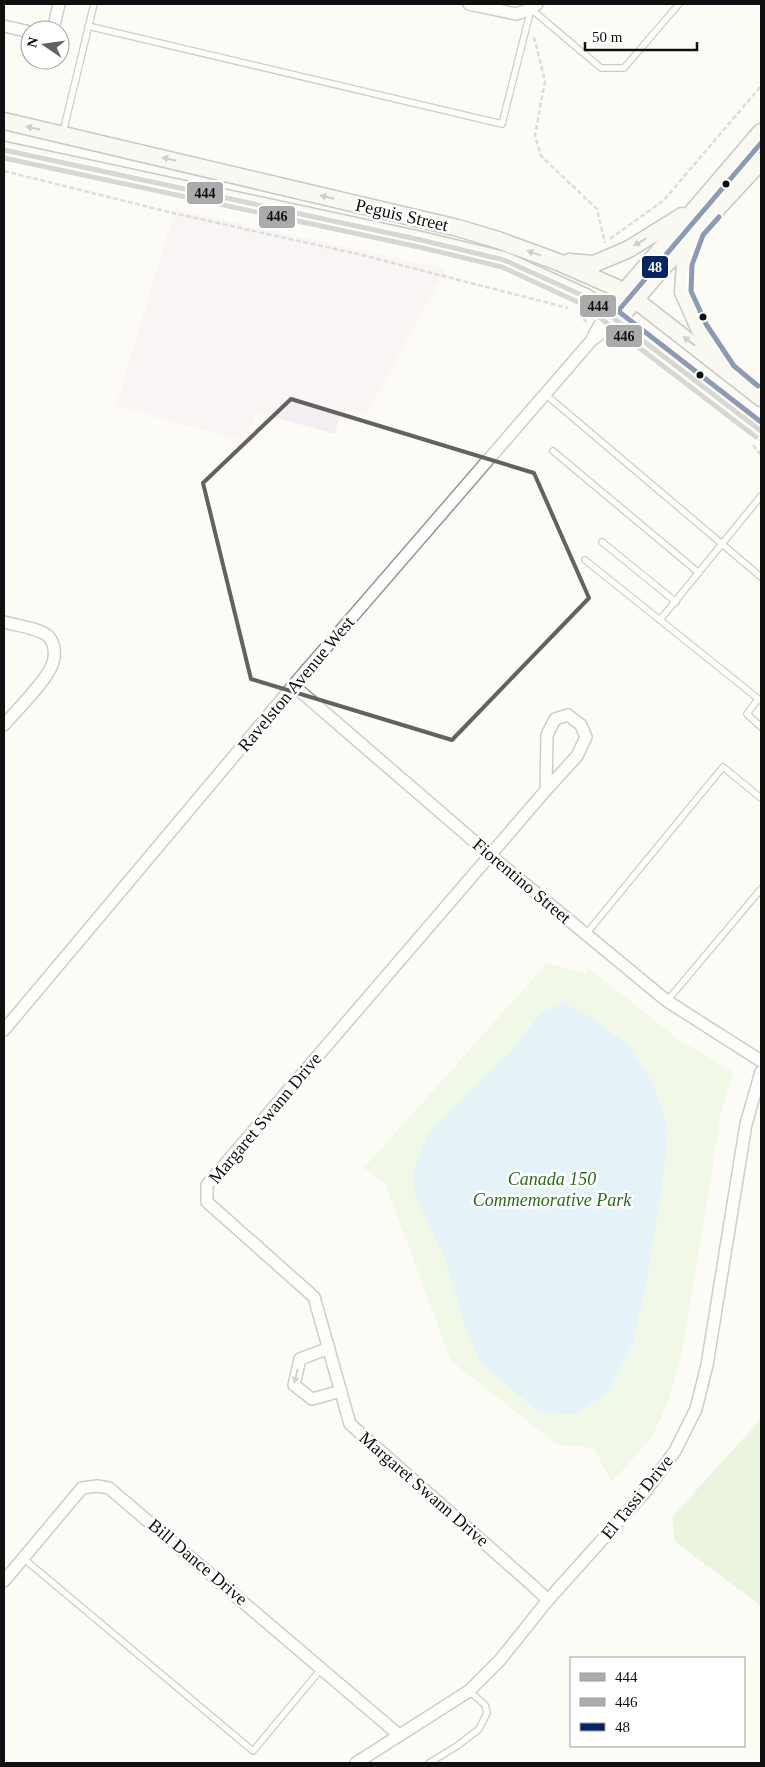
<svg xmlns="http://www.w3.org/2000/svg" width="765" height="1767" viewBox="0 0 765 1767" font-family="'Times New Roman',serif">
<style>
.industrial{fill:#f4eef2}
.green{fill:#e5f4d4}
.forest{fill:#d6ecc1}
.water{fill:#c9e7fa}
.lines{fill:none;stroke-linecap:round;stroke-linejoin:round}
.lane-casing{stroke:#969694;stroke-width:8}
.street-casing{stroke:#969694;stroke-width:14}
.secondary-casing{stroke:#8d8c8a;stroke-width:19}
.path{stroke:#b9b9b8;stroke-width:2.5;stroke-dasharray:5 2.5;stroke-linecap:butt}
.lane{stroke:#fffefe;stroke-width:5.5}
.street{stroke:#fffefe;stroke-width:11}
.secondary{stroke:#f6f5eb;stroke-width:16}
.bus-1-casing{stroke:#fff;stroke-width:9}
.bus-2-casing{stroke:#fff;stroke-width:9}
.bus-3-casing{stroke:#fff;stroke-width:9}
.bus-1{stroke:#ababab;stroke-width:5}
.bus-2{stroke:#ababab;stroke-width:5}
.bus-3{stroke:#052465;stroke-width:5}
.oneway{fill:#9a9993}
.oneway2{fill:#9f9f9f}
.marked{fill:none;stroke:#636260;stroke-width:4;stroke-linejoin:round}
.bus-dot{fill:#101010;stroke:#fff;stroke-width:2}
.labels{text-anchor:middle;dominant-baseline:central;stroke-width:5;stroke-linejoin:round;paint-order:stroke}
.street-label{font-size:18px;fill:#101010;stroke:#fff}
.park-label{font-size:18px;font-style:italic;fill:#296f19;stroke:#fff}
.line-badge{stroke:#fff;stroke-width:2}
.badge-label{font-size:14px;text-anchor:middle;font-weight:bold;fill:#fff}
.pale-badge-label{font-size:14px;text-anchor:middle;font-weight:bold;fill:#111}
</style>
<rect width="100%" height="100%" fill="#fcfbf6"/>
<path class="industrial" d="M175,209L446,269L366,415L343,409L334,434L257,412L247,442L116,406Z"/>
<path class="green" d="M547,963L585,974L588,968L679,1040L733,1072L721,1113L683,1348L669,1399L652,1437L612,1482L594,1449L557,1444L451,1361L385,1183L364,1168Z"/>
<path class="forest" d="M761,1419V1606L675,1542L672,1517Z"/>
<path class="water" d="M562,1003L586,1014L628,1045L653,1083L668,1129L662,1186L645,1290L632,1346L609,1392L575,1414L539,1412L482,1364L467,1332L445,1258L415,1195L414,1171L429,1132L519,1043L540,1013Z"/>
<g class="lines">
<g class="lane-casing">
<g id="lane">
<path d="M88,26L502,124L531,9L601,68H624L679,4"/>
<path d="M63,132L94,4"/>
<path d="M218,194L223,174"/>
<path d="M545,394L761,577"/>
<path d="M553,451L699,573"/>
<path d="M602,542L676,602"/>
<path d="M585,560L660,620L761,496"/>
<path d="M660,620L761,701"/>
<path d="M758,699L747,714L761,727"/>
<path d="M586,934L723,767L761,798"/>
<path d="M667,1001L761,889"/>
<path d="M23,1558L253,1751L322,1668"/>
<path d="M429,1763L457,1746L479,1729L487,1713L485,1705L469,1691"/>
</g>
</g>
<g class="street-casing">
<g id="street">
<path d="M469,4L516,14L531,9L537,4"/>
<path d="M4,26L30,32"/>
<path d="M53,30L59,4"/>
<path d="M593,337L607,312"/>
<path d="M4,622C18,626 36,627 48,636C55,643 56,656 52,665C47,680 15,712 4,725"/>
<path d="M294,686L490,855L667,1001L761,1061"/>
<path d="M546,790L547,735L555,719L568,715L581,725L586,737L577,756L546,790L207,1185V1202L314,1297L350,1424L532,1585L548,1600"/>
<path d="M4,1030L303,674L591,341L618,320"/>
<path d="M329,1348L300,1359L294,1385L312,1399L341,1391"/>
<path d="M4,1581L82,1488L97,1486L109,1488L399,1735"/>
<path d="M356,1763L469,1691L500,1660L548,1600L645,1492L675,1451L696,1409L707,1365L746,1124L761,1072"/>
</g>
</g>
<g class="secondary-casing">
<g id="secondary">
<path d="M4,121L458,228L498,240L558,262L624,291L761,398"/>
<path d="M4,150L421,240L504,260L586,297L607,312L761,431"/>
<path d="M694,238L685,263L683,292L699,328L720,360"/>
<path d="M569,262L594,264L629,249L682,216"/>
<path d="M607,312L761,132"/>
<path d="M618,320L656,275L761,161"/>
</g>
</g>
<g class="path">
<path d="M534,37L545,81L535,135L541,156L597,209L605,243"/>
<path d="M4,171L173,213L362,255L568,308"/>
<path d="M610,239L664,200L761,86"/>
<path d="M581,312L582,317L586,322"/>
<path d="M753,445L761,455"/>
</g>
<use href="#lane" class="lane"/>
<use href="#street" class="street"/>
<use href="#secondary" class="secondary"/>
<g class="bus-1-casing">
<path id="bus-1" d="M4,150L421,240L504,260L586,297L761,431"/>
</g>
<g class="bus-2-casing">
<path id="bus-2" d="M4,158L419,247L502,267L582,304L756,437"/>
</g>
<g class="bus-3-casing">
<g id="bus-3">
<path d="M761,143L618,311L761,422"/>
<path d="M719,217L703,235L692,265L691,291L706,324L734,366L758,386"/>
</g>
</g>
<use href="#bus-1" class="bus-1"/>
<use href="#bus-2" class="bus-2"/>
<use href="#bus-3" class="bus-3"/>
</g>
<defs><path id="oneway-solid" d="M-6-.8H1V-3.2L6.5 0L1 3.2V.8H-6Z" transform="scale(1.25)"/></defs>
<g class="oneway">
<use href="#oneway-solid" transform="translate(33 128) rotate(-168)"/>
<use href="#oneway-solid" transform="translate(169 159) rotate(-167)"/>
<use href="#oneway-solid" transform="translate(327 197) rotate(-167)"/>
<use href="#oneway-solid" transform="translate(640 242) rotate(149)"/>
<use href="#oneway-solid" transform="translate(534 253) rotate(-160)"/>
<use href="#oneway-solid" transform="translate(689 341) rotate(-142)"/>
</g>
<use class="oneway2" href="#oneway-solid" transform="translate(296 1376) rotate(103)"/>
<path d="M0 0H765V1767H0ZM291,399L534,473L589,598L452,740L251,679L203,483Z" fill="#fcfbf6" fill-opacity=".55" fill-rule="evenodd"/>
<path class="marked" d="M291,399L534,473L589,598L452,740L251,679L203,483Z"/>
<g class="bus-dot">
<circle cx="726" cy="184" r="4.5"/>
<circle cx="703" cy="317" r="4.5"/>
<circle cx="700" cy="375" r="4.5"/>
</g>
<g class="labels">
<g class="street-label">
<text transform="translate(402 215) rotate(13)">Peguis Street</text>
<text transform="translate(296 684) rotate(-50)">Ravelston Avenue West</text>
<text transform="translate(522 881) rotate(40)">Fiorentino Street</text>
<text transform="translate(265 1118) rotate(-50)">Margaret Swann Drive</text>
<text transform="translate(424 1489) rotate(41)">Margaret Swann Drive</text>
<text transform="translate(637 1497) rotate(-51)">El Tassi Drive</text>
<text transform="translate(198 1562) rotate(40)">Bill Dance Drive</text>
</g>
<g class="park-label">
<text x="552" y="1179">Canada 150<tspan x="552" dy="21">Commemorative Park</tspan></text>
</g>
</g>
<g class="line-badge">
<rect x="186" y="181" width="38" height="24" rx="5" fill="#ababab"/>
<rect x="258" y="205" width="38" height="24" rx="5" fill="#ababab"/>
<rect x="641" y="255" width="28" height="24" rx="5" fill="#052465"/>
<rect x="579" y="294" width="38" height="24" rx="5" fill="#ababab"/>
<rect x="605" y="324" width="38" height="24" rx="5" fill="#ababab"/>
</g>
<g class="badge-label">
<text x="655" y="272">48</text>
</g>
<g class="pale-badge-label">
<text x="205" y="198">444</text>
<text x="277" y="221">446</text>
<text x="598" y="311">444</text>
<text x="624" y="341">446</text>
</g>
<rect width="765" height="1767" fill="none" stroke="#101010" stroke-width="10"/>
<rect x="570" y="1657" width="175" height="90" fill="#ffffff" stroke="#9f9f9f"/>
<rect x="580" y="1673" width="25" height="8" fill="#ababab" stroke="#9f9f9f"/>
<text x="615" y="1682" font-size="15" fill="#101010">444</text>
<rect x="580" y="1698" width="25" height="8" fill="#ababab" stroke="#9f9f9f"/>
<text x="615" y="1707" font-size="15" fill="#101010">446</text>
<rect x="580" y="1723" width="25" height="8" fill="#052465" stroke="#9f9f9f"/>
<text x="615" y="1732" font-size="15" fill="#101010">48</text>
<g transform="translate(45 45) rotate(283)"><circle r="24" fill="#ffffff" stroke="#9f9f9f"/>
<path d="M0-4L9 19L0 12L-9 19Z" fill="#636260"/>
<text y="-8" font-size="14" font-weight="bold" text-anchor="middle" fill="#101010">N</text>
</g>
<path d="M585 42v8h112v-8" fill="none" stroke="#101010" stroke-width="2.5"/>
<text x="592" y="42" font-size="15" fill="#101010" stroke="#ffffff" stroke-width="4" paint-order="stroke">50 m</text>
</svg>
